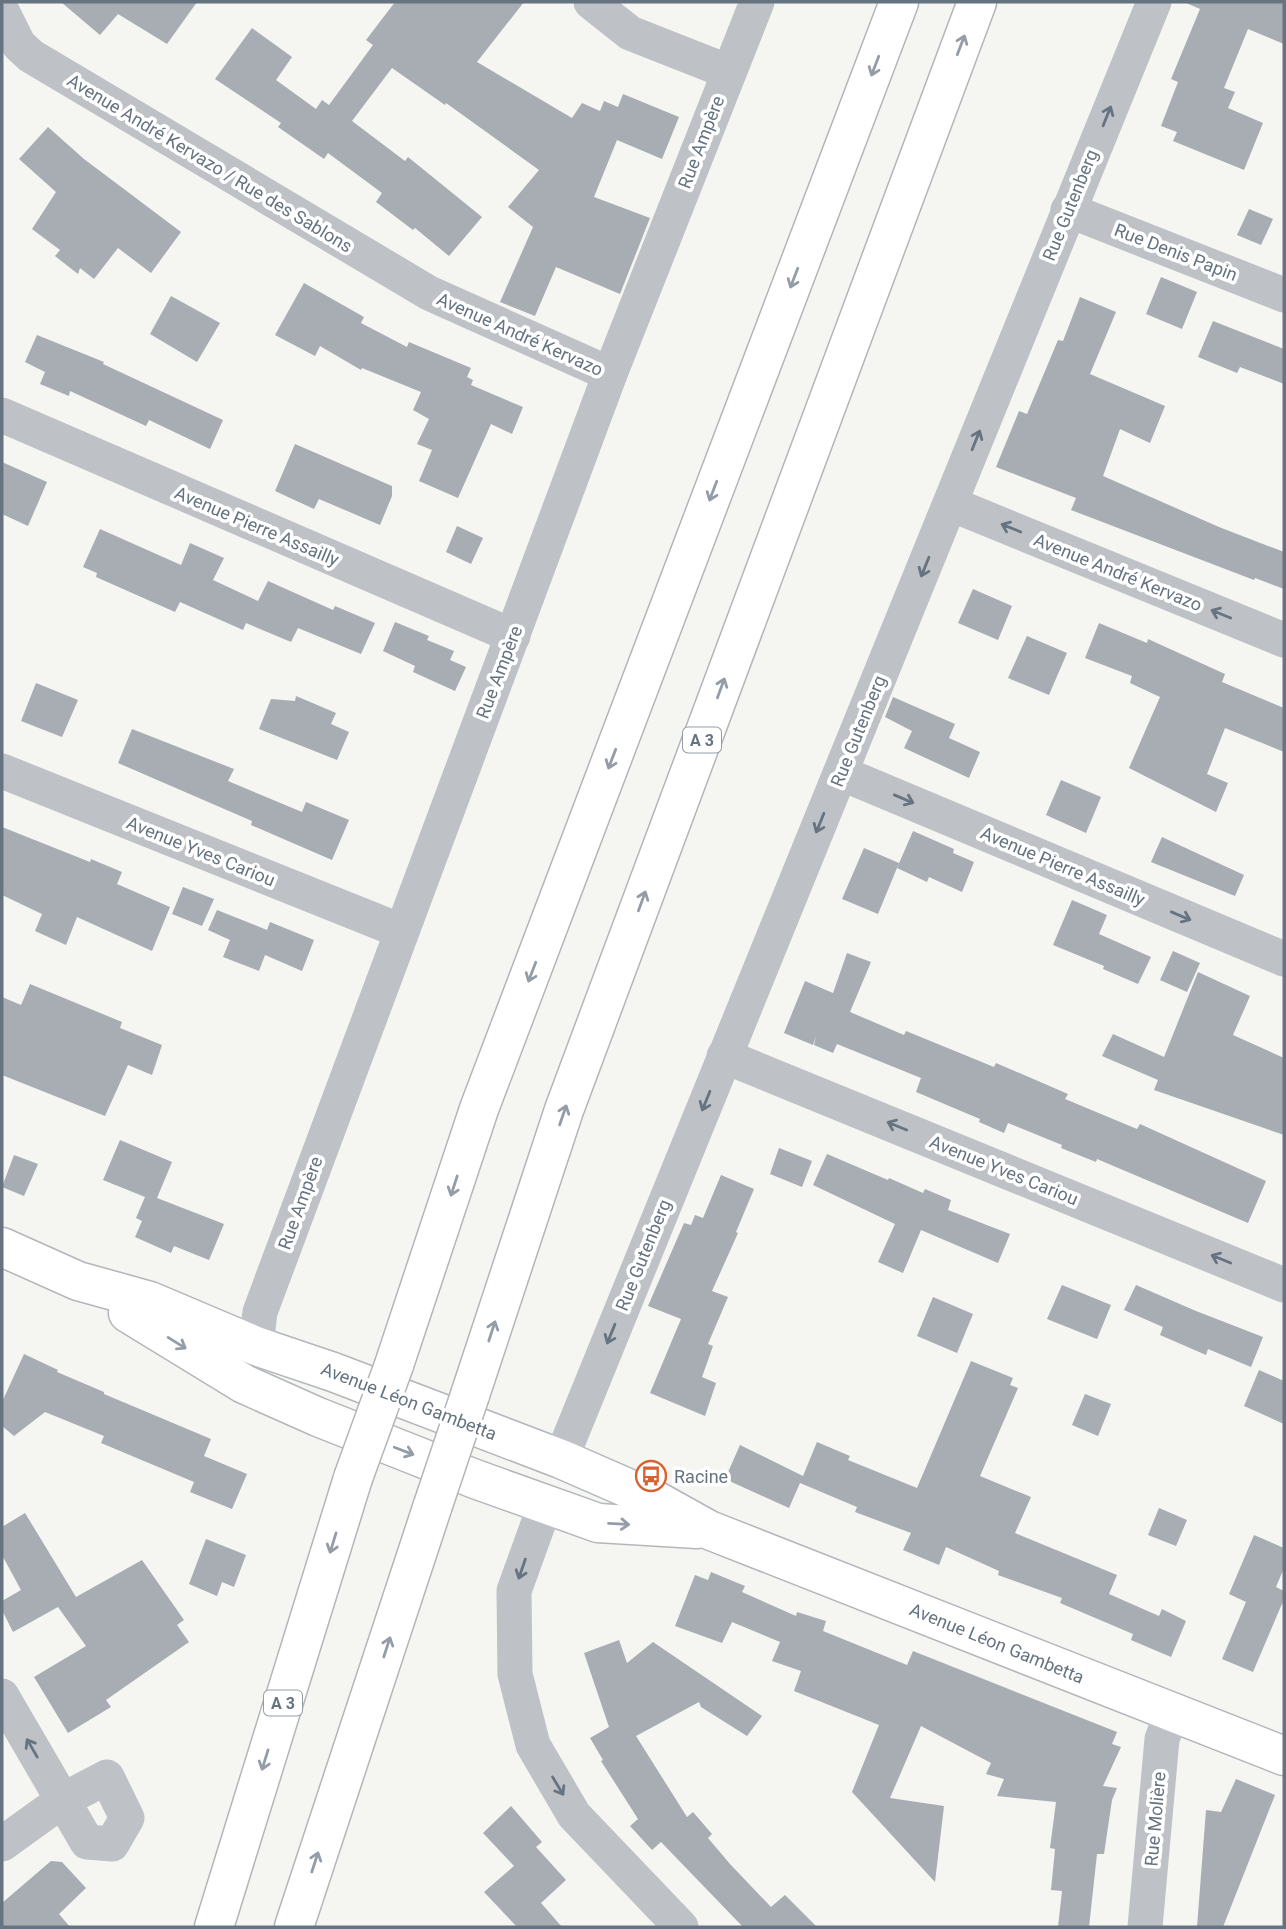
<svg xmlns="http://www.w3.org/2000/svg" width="1286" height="1929" viewBox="0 0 1286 1929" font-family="Roboto,sans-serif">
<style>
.building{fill:#a7adb3}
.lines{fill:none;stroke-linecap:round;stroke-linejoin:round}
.secondary-casing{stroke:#b3b7bb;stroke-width:41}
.highway-casing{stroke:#b3b6b9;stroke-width:41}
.street{stroke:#bec1c5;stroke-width:35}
.secondary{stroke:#fff;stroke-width:38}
.highway{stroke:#fff;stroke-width:38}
.highway-bridge-casing{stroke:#b3b6b9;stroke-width:41;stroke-linecap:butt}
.highway-bridge{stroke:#fff;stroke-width:38}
.oneway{stroke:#949da7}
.oneway2{stroke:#667381}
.labels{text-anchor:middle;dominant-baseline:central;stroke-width:7;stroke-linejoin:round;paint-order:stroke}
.shield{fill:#fff;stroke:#949da7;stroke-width:2}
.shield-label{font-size:16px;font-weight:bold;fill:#667381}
.street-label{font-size:18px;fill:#667381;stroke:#fff}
.poi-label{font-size:18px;fill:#667381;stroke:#fff;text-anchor:start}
</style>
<rect width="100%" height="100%" fill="#f5f5f1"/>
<g class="building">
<path d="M61,2H197L167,44L118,14L100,35Z"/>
<path d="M395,2H524L477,62L572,118L582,103L600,111L604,101L618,107L623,94L679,117L662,159L617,140L594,197L650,218L620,294L556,267L535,316L500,302L533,227L508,207L539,170L446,103L445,105L392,68L352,121L405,161L408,157L482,217L449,256L415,228L413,230L376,202L382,193L328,153L324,159L278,127L281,123L215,79L252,28L292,57L276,80L316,109L322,100L329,105L373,45L366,40Z"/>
<path d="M1184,2H1284V44L1248,29L1224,88L1235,92L1228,108L1263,123L1244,170L1173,141L1177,132L1161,126L1178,82L1171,79L1200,9Z"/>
<path d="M48,127L84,159L181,232L151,273L118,248L94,279L80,268L78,274L55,256L60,250L32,229L56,192L19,159Z"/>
<path d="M1249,209L1273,219L1261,245L1237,235Z"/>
<path d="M1161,277L1197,292L1182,329L1146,314Z"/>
<path d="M304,283L364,317L361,323L407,347L409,342L471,368L467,377L473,380L471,385L523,407L512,434L491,424L458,498L419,481L432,450L417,444L429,419L413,410L421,392L362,368L361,370L320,346L315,356L275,335Z"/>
<path d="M171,296L220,323L197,362L150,334Z"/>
<path d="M1080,297L1116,312L1090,374L1165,406L1150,443L1120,429L1103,476L1219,527L1284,552V589L1255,578L1254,580L1071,510L1076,498L996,467L1019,411L1027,414L1058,340L1063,341Z"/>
<path d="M1213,321L1284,349V384L1240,367L1237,373L1198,357Z"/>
<path d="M37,335L104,362L103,364L223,420L210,449L149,420L146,426L70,391L69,396L40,384L45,372L25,362Z"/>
<path d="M295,444L392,486V496L380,525L319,499L314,509L275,491Z"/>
<path d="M2,462L47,482L28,526L2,514Z"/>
<path d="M457,526L483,538L471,564L446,552Z"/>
<path d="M100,529L181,565L190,543L224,558L213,580L258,601L268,581L333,610L335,606L375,623L361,654L298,628L291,642L246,623L243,630L180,602L175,612L96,577L97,573L83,567Z"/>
<path d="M973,589L1012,606L998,640L958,623Z"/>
<path d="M395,622L429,636L427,640L454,651L450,660L466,667L455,691L413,672L415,666L383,651Z"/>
<path d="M1099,623L1147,643L1148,639L1225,674L1222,682L1284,708V752L1225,728L1207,774L1228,783L1216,812L1129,768L1160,697L1130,683L1132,676L1085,658Z"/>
<path d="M1027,636L1067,653L1049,695L1008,678Z"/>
<path d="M36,683L78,700L62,737L21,721Z"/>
<path d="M296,696L336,713L331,724L349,732L337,760L259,729L271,699L295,701Z"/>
<path d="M893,697L955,724L949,738L980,752L969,778L904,748L912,731L885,717Z"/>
<path d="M132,729L234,769L228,781L302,812L306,802L349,820L332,860L251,825L252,821L118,763Z"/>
<path d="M1061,780L1101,797L1086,833L1046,815Z"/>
<path d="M2,827L90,862L91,859L122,872L117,884L170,907L152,951L77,917L66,945L35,931L42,914L2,895Z"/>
<path d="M913,831L954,849L953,853L974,862L962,892L929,877L927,882L897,868Z"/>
<path d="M1162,837L1244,875L1235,896L1151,862Z"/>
<path d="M864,848L899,863L878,914L842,899Z"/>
<path d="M183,887L214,899L202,926L172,914Z"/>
<path d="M1072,900L1107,915L1099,934L1151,957L1138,984L1103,969L1104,966L1053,945Z"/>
<path d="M217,910L267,930L270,922L314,940L302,971L265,955L259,971L223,957L230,940L208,930Z"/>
<path d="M1173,951L1200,963L1187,992L1160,980Z"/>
<path d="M847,953L871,962L850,1012L904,1035L906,1031L994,1067L996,1063L1068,1094L1065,1099L1137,1129L1140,1124L1266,1181L1248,1223L1097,1159L1096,1162L1061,1148L1062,1145L1008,1123L1004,1133L979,1122L980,1119L916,1092L921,1078L837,1044L833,1053L814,1045L816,1036L813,1045L784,1033L805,981L833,993Z"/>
<path d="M1198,972L1250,996L1233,1035L1284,1058V1135L1154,1090L1158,1080L1102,1056L1113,1034L1164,1057Z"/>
<path d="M30,984L122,1022L120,1028L162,1045L152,1075L128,1065L105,1116L2,1075V997L21,1005Z"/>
<path d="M120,1140L172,1162L157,1198L224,1224L209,1260L174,1246L171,1253L135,1237L142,1221L136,1218L145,1197L103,1180Z"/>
<path d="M779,1148L812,1161L802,1187L770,1174Z"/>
<path d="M827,1154L888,1180L889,1178L923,1193L925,1189L951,1200L948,1210L1010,1234L998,1263L921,1230L903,1273L878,1262L895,1224L813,1185Z"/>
<path d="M14,1155L38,1164L24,1196L2,1187Z"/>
<path d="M721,1175L754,1189L736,1232L738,1233L712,1291L728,1297L708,1344L713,1346L702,1377L716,1383L705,1416L650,1393L681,1319L648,1306L684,1223L691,1225L695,1215L703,1218Z"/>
<path d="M1062,1285L1111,1305L1097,1339L1047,1319Z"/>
<path d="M1136,1285L1196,1311L1263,1337L1251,1367L1208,1349L1206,1355L1160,1335L1163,1327L1124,1310Z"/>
<path d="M933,1297L973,1314L957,1353L917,1336Z"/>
<path d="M24,1354L58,1370L57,1372L104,1392V1394L211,1439L204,1456L247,1474L232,1509L190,1492L194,1482L101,1443L104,1436L45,1412L14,1436L2,1426V1402Z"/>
<path d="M971,1361L1013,1378L1010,1385L1018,1388L980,1476L1031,1497L1015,1533L1117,1575L1109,1594L1159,1616L1162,1609L1186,1621L1171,1657L1131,1640L1133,1634L1060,1603L1062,1598L998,1575L999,1571L946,1547L939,1565L903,1550L911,1533L855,1512L857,1507L800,1483L789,1508L725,1479L740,1445L803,1476L817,1442L850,1456L848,1460L917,1488Z"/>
<path d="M1259,1370L1284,1381V1424L1244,1406Z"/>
<path d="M1085,1394L1111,1404L1098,1436L1072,1425Z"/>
<path d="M1159,1508L1187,1520L1176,1546L1148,1535Z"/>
<path d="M25,1513L76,1597L142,1560L184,1620L177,1625L189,1642L106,1700L111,1707L68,1733L34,1677L86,1646L58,1607L13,1632L2,1610V1601L21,1590L2,1555V1527Z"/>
<path d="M1254,1535L1284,1548V1568L1276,1587L1284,1591V1599L1253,1672L1222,1659L1246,1602L1229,1594Z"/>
<path d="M206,1539L246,1555L234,1587L222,1582L217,1596L189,1584Z"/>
<path d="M711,1572L745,1586L742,1592L796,1616L797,1612L826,1621L823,1631L907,1665L913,1651L1117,1732L1112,1744L1121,1747L1103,1786L1117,1788L1112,1800L1104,1854H1097L1089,1927H1058L1062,1891L1051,1890L1055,1849L1050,1848L1056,1802L997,1796L1004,1779L986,1774L991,1763L921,1726L890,1798L944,1806L935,1882L852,1792L879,1725L794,1691L801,1671L772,1661L780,1642L732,1622L722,1643L675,1626L695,1575L708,1580Z"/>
<path d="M619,1640L627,1663L653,1642L762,1716L747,1736L701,1707L699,1702L636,1736L687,1817L693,1812L712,1834L708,1838L730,1864L771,1907L785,1895L817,1927H743L661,1842L652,1850L630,1826L638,1819L601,1761L603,1760L590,1738L609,1727L584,1653Z"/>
<path d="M1236,1779L1275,1795L1223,1927H1197L1206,1810L1221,1812Z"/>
<path d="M511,1806L542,1842L536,1847L566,1880L541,1903L562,1927H517L484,1892L514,1866L483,1833Z"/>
<path d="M51,1861L62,1862L86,1888L59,1914L70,1927H2V1903Z"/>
</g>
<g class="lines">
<g class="secondary-casing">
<g id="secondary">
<path d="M2,1247L78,1281L150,1301L256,1346L333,1372L561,1459L655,1500L709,1530L1284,1756"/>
<path d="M128,1313L244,1384L318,1417L475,1479L598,1523L697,1529"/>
</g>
</g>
<g class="highway-casing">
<g id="highway">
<path d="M394,1365L479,1109L899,2"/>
<path d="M470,1395L564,1110L977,2"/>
<path d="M214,1927L353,1478"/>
<path d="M294,1927L433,1505"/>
</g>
</g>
<g class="street">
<path d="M591,2L630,33L729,72"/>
<path d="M2,11L19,45L31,56L429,293L610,374"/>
<path d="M1068,210L1284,295"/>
<path d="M2,415L513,636"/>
<path d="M951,504L1284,640"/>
<path d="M2,771L401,931"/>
<path d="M841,773L1284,959"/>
<path d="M724,1056L1284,1285"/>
<path d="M256,1346L260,1312L610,374L757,2"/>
<path d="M561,1459L1154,2"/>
<path d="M545,1505L514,1591L515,1674L533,1745L574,1815L681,1927"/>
<path d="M2,1696L87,1842L112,1844L127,1818L107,1777L63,1800L2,1844"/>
<path d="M1145,1927L1162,1739L1172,1713"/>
</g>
<use href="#secondary" class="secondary"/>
<use href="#highway" class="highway"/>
<g class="highway-bridge-casing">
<g id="highway-bridge">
<path d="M353,1478L394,1365"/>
<path d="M433,1505L470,1395"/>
</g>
</g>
<use href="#highway-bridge" class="highway-bridge"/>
</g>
<defs><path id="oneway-shaft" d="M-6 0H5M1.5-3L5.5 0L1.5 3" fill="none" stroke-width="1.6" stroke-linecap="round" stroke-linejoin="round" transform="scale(1.75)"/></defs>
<g class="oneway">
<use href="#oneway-shaft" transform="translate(961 45) rotate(-69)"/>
<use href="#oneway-shaft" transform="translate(875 66) rotate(111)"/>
<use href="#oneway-shaft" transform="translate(794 278) rotate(111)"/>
<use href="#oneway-shaft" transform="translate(713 491) rotate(111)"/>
<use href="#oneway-shaft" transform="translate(721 688) rotate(-70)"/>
<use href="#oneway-shaft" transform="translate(612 759) rotate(111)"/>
<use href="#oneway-shaft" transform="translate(642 901) rotate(-70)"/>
<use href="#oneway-shaft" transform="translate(532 972) rotate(111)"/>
<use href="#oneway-shaft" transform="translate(563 1115) rotate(-71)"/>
<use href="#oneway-shaft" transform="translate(454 1186) rotate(108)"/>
<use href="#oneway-shaft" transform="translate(492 1331) rotate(-72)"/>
<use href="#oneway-shaft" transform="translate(177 1343) rotate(32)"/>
<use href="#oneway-shaft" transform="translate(404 1451) rotate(21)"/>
<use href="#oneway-shaft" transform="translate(619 1524) rotate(3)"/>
<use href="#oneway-shaft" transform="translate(333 1543) rotate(107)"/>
<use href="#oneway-shaft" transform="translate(387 1647) rotate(-72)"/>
<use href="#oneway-shaft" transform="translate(265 1760) rotate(107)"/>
<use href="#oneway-shaft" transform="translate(315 1862) rotate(-72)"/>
</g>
<g class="oneway2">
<use href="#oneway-shaft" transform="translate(1107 116) rotate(-68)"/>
<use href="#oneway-shaft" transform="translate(976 440) rotate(-68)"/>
<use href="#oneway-shaft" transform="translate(1011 528) rotate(-158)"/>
<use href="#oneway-shaft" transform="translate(925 567) rotate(112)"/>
<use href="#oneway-shaft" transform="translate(1221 614) rotate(-158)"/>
<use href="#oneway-shaft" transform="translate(904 799) rotate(23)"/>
<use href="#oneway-shaft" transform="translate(820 823) rotate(112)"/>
<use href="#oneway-shaft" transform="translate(1181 916) rotate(23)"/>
<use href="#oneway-shaft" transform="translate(706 1101) rotate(112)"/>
<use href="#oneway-shaft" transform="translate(897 1126) rotate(-158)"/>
<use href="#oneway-shaft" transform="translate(1221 1259) rotate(-158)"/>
<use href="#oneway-shaft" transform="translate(611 1334) rotate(112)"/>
<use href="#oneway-shaft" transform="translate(522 1569) rotate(109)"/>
<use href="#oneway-shaft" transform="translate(32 1748) rotate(-120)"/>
<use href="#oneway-shaft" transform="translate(558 1786) rotate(59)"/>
</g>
<defs>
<g id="bus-ring" transform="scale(1.575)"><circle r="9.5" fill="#fff" stroke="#d76230" stroke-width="1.5"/><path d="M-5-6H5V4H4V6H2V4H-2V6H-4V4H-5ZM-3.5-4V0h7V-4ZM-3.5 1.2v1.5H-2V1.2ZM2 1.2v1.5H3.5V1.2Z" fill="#d76230"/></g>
</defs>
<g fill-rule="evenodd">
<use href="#bus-ring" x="651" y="1476"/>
</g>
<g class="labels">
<g class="shield">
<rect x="683" y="727.5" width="38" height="25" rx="5"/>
<rect x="264" y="1690.5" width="38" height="25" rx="5"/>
</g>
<g class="shield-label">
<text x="702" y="740">A 3</text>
<text x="283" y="1703">A 3</text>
</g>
<g class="street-label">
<text transform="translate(701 142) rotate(-69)">Rue Ampère</text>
<text transform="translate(210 163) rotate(31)">Avenue André Kervazo / Rue des Sablons</text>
<text transform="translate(1070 205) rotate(-68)">Rue Gutenberg</text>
<text transform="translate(1176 252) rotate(21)">Rue Denis Papin</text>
<text transform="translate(520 334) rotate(24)">Avenue André Kervazo</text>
<text transform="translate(257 526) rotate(23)">Avenue Pierre Assailly</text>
<text transform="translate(1118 572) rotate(22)">Avenue André Kervazo</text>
<text transform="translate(499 672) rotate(-69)">Rue Ampère</text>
<text transform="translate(858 731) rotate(-68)">Rue Gutenberg</text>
<text transform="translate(201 851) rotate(22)">Avenue Yves Cariou</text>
<text transform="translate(1063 866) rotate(23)">Avenue Pierre Assailly</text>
<text transform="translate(1004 1170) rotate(22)">Avenue Yves Cariou</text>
<text transform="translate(300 1203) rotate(-70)">Rue Ampère</text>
<text transform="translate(643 1255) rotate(-68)">Rue Gutenberg</text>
<text transform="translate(409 1401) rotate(21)">Avenue Léon Gambetta</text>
<text transform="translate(997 1643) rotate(22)">Avenue Léon Gambetta</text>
<text transform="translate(1155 1819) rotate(-85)">Rue Molière</text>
</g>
<g class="poi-label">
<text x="674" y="1476">Racine</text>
</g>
</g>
<rect width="1286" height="1929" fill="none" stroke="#667381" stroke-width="7"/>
</svg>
